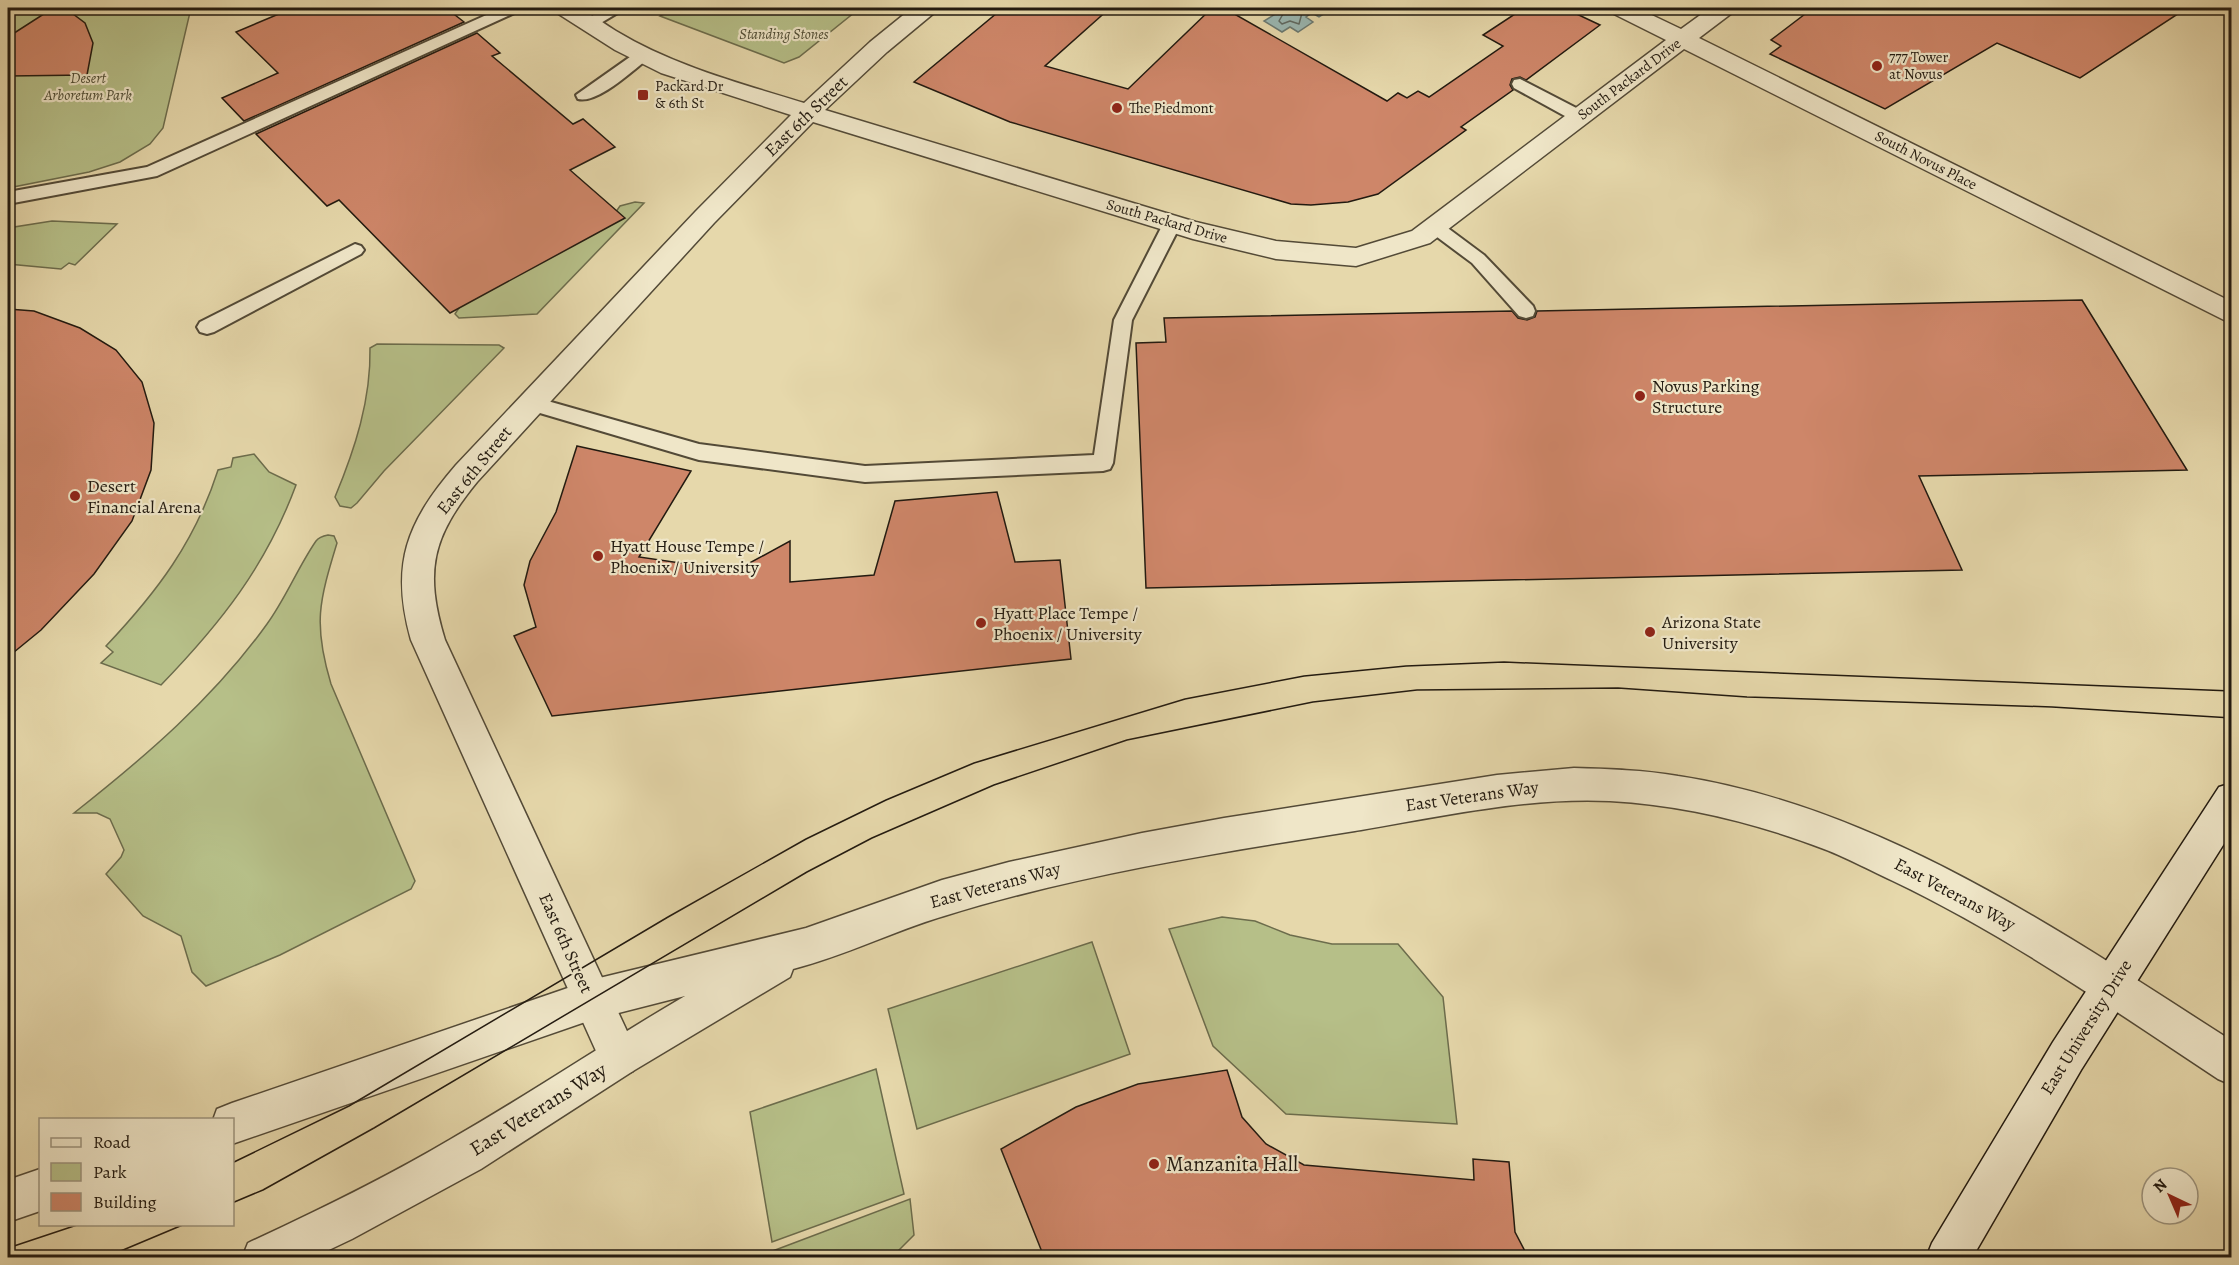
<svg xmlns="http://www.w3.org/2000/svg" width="2239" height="1265" viewBox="0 0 2239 1265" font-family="Alegreya,serif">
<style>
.green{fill:#b6bf88;stroke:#6c6c4c;stroke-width:1.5}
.water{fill:#9ab8b3;stroke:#6a7972;stroke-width:1.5}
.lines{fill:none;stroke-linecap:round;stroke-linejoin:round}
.shore{stroke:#5e6962;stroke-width:1.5}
.building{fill:#ce8669;stroke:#221a10;stroke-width:1.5}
.service-casing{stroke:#534a37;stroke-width:4}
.minor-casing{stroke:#534a37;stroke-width:3}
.tertiary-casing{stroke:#534a37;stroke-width:3}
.secondary-casing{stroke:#221a10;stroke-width:3}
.service{fill:#efe6c8;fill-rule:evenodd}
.minor{fill:#efe6c8;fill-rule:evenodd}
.tertiary{fill:#efe6c8;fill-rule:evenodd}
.secondary{fill:#efe6c8;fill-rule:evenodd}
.tram{stroke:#221a10;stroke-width:1.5}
.poi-dot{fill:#8f2418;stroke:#efe6c8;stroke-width:2}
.labels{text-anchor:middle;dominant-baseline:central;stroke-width:4.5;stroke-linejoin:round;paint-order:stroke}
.far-park-label{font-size:15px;font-style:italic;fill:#4e4c34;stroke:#efe6c8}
.far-poi-label{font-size:15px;fill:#221a10;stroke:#efe6c8;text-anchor:start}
.far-street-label{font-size:15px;fill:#221a10;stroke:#efe6c8}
.street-label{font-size:18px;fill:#221a10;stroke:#efe6c8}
.poi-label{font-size:18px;fill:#221a10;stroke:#efe6c8;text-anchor:start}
.near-street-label{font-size:21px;fill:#221a10;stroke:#efe6c8}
.near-poi-label{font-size:21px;fill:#221a10;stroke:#efe6c8;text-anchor:start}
</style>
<rect width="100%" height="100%" fill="#e6d8ab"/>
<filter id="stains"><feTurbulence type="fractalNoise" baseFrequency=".00333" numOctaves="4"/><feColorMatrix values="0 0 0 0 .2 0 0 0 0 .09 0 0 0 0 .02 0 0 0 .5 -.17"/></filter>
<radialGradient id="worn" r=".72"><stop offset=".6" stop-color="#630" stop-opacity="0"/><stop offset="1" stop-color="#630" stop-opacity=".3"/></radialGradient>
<g class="green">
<path d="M8,8H191L163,128L150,144L120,162L89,172L8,188Z"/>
<path d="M673,8H860L799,57L784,63L660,16Z"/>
<path d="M635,202L644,203L537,314L459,318L455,314L466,297L611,219L620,206Z"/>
<path d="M52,221L117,224L75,265L69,263L61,269L8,264V228Z"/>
<path d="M377,344L499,345L504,348L384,471L357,503L351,508L340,506L335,497C355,449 371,400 370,348Z"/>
<path d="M254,454L269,472L296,485C266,566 221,623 161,685L101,663L113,652L106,646C157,592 195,542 218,470L231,467L233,458Z"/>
<path d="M328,535L334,536L337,543C319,602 313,624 331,684L415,881L411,889L280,955L206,986L192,972L181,936L143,916L106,874L121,857L124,850L110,819L97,813H74C145,757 214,698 267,624C286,598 298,567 316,541C319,537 323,536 328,535Z"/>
<path d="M1222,917L1255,921L1290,935L1332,944H1398L1443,997L1457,1124L1286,1114L1213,1046L1169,929Z"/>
<path d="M1092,942L1130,1054L917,1129L888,1009Z"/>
<path d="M876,1069L904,1194L772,1242L750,1112Z"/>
<path d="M910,1199L914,1235L892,1257H772L770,1252Z"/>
</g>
<path class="water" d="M1273,8H1329L1332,9L1319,17L1312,13L1306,17L1313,22L1298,32L1290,27L1282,32L1264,21L1277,13L1271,9Z"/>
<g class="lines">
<path class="shore" d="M1280,8L1283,14L1279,21L1282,24L1290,21L1299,24L1302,13L1310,8"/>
</g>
<g class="building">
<path d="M53,8H65L85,23L93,43L87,75L8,76V37Z"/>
<path d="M293,8H446L464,22L244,121L222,98L278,73L236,32Z"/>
<path d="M1003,8H1110L1045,66L1128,89L1212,8H1224L1387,101L1398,93L1407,98L1418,91L1429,97L1503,46L1483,35L1524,8H1564L1600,25L1526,80L1520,77L1512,79L1510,85L1513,90L1461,127L1466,130L1378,194L1348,202L1311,205L1291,204L1010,122L914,82Z"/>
<path d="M1813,8H2187L2080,78L1997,43L1885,109L1770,54L1781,46L1771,40Z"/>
<path d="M477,33L500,53L492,56L573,124L583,119L615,147L570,170L625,218L450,313L339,200L327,206L256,134Z"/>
<path d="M2082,300L2187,470L1919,476L1962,570L1146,588L1136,343L1166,342L1164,318L1512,311L1518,318L1527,320L1535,317L1537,311Z"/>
<path d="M8,309L34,311L80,328L116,350L142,382L154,423L151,470L132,521L94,574L41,630L8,657Z"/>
<path d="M577,446L691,471L639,557L735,571L790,541V582L874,575L895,501L997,492L1015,562L1060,560L1071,659L552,716L514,636L536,627L524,585L530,561L556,512Z"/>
<path d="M1227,1070L1242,1117L1266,1144L1304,1165L1474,1180L1473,1159L1509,1162L1515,1232L1528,1257H1044L1001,1149L1076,1107L1138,1084Z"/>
</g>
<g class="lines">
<g class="service-casing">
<g id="service">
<path d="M502,8H522L519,11L157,176L8,204V192L147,167Z"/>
<path d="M607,8H626L594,27H582L580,24L582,21Z"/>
<path d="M643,50L649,52L651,55L649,58C633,70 598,104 578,99L576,95L637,52Z"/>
<path d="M1520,79L1586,113L1588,117L1586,121H1574L1514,88L1512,84L1514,80Z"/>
<path d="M1172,218L1178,220L1181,224L1132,320L1113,463L1110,469L1103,471L865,482L699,460L523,408L520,403L523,398L530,396L699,444L865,466L1094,455L1114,320L1163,224L1166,220Z"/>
<path d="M1435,221L1441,223L1484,255L1533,306L1535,311L1533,316L1526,318L1519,316L1472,263L1429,231L1426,227L1429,223Z"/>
<path d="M355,244L361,246L364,250L361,254L214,332L207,334L200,332L197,327L200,322Z"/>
</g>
</g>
<g class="minor-casing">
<path id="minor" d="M554,8C583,5 592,16 616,31C674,66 739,83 804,103L870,42L912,8H937L934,13L887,52L825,110L1196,222L1276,241L1356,248L1412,231L1666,40L1612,13L1609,8H1637L1681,29L1710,8H1735L1732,13L1699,38L2232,302V324L1684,49L1430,243L1356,266L1276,259L1193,239L813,122L714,223L477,482C432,537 424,571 445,640L639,1057L633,1071L619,1077L605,1071L411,640C390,565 406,523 456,465L696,211L791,115L661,73L615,50L557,13Z"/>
</g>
<g class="tertiary-casing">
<g id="tertiary">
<path d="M1574,768C1609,769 1644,770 1678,776C1881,807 2063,933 2232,1041V1085L2218,1079C2112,1009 2008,936 1893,881C1871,871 1848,858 1824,849C1756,823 1683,805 1610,801C1527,797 1443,816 1361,830C1221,852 1079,874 944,916C893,931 845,956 793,969L790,977L633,1071L481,1169L352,1239L312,1258H242L248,1243C317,1211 385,1178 451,1139C530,1094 606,1042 685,996L591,1020L232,1144V1120H213L217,1109L232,1103L591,980L806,928L942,880L1009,862L1142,833L1224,818L1497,775Z"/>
<path d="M40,1169V1211L8,1222V1180Z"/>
</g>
</g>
<g class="secondary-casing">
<path id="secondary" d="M2232,783V831L2081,1070L1972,1258H1926L1932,1243L2053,1042L2219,787Z"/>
</g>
<use href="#service" class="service"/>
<use href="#minor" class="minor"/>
<use href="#tertiary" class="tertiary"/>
<use href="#secondary" class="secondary"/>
<g class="tram">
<path d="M232,1163L349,1106L668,917L806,839L886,800L974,763L1185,699L1304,676L1406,666L1504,662L2232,691"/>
<path d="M232,1203L263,1190L374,1128L807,872L872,838L994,785L1127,740L1313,702L1417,690L1618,688L1747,697L2052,707L2232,718"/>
<path d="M8,1248L80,1224"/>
<path d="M104,1258L185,1224"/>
</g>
</g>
<g class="poi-dot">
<circle cx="1877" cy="66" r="6"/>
<rect x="637" y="89" width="12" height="12" rx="3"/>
<circle cx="1117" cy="108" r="6"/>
<circle cx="1640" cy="396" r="6"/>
<circle cx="75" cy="496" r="6"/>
<circle cx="598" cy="556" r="6"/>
<circle cx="981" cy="623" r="6"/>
<circle cx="1650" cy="632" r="6"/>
<circle cx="1154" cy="1164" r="6"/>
</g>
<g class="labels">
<g class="far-park-label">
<text x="784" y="34">Standing Stones</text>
<text x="88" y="78">Desert<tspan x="88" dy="17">Arboretum Park</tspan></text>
</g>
<g class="far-poi-label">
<text x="1889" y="57">777 Tower<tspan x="1889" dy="17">at Novus</tspan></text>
<text x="655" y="86">Packard Dr<tspan x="655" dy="17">&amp; 6th St</tspan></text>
<text x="1129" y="108">The Piedmont</text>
</g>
<g class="far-street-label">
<text transform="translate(1629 79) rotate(-37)">South Packard Drive</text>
<text transform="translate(1926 160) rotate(27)">South Novus Place</text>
<text transform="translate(1167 221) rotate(16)">South Packard Drive</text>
</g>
<g class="street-label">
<text transform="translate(806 116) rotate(-44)">East 6th Street</text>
<text transform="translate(474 470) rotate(-51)">East 6th Street</text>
<text transform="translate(1472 796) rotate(-8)">East Veterans Way</text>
<text transform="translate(995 885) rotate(-15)">East Veterans Way</text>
<text transform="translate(1955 894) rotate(28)">East Veterans Way</text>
<text transform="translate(566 943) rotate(66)">East 6th Street</text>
<text transform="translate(2086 1027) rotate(-58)">East University Drive</text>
</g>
<g class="poi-label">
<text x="1652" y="386">Novus Parking<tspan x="1652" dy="21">Structure</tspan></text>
<text x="87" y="486">Desert<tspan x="87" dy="21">Financial Arena</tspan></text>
<text x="610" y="546">Hyatt House Tempe /<tspan x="610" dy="21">Phoenix / University</tspan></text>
<text x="993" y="613">Hyatt Place Tempe /<tspan x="993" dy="21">Phoenix / University</tspan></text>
<text x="1662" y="622">Arizona State<tspan x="1662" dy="21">University</tspan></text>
</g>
<g class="near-street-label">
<text transform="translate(538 1109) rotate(-32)">East Veterans Way</text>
</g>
<g class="near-poi-label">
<text x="1166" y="1164">Manzanita Hall</text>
</g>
</g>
<rect width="2239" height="1265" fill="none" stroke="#e6d8ab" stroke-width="30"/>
<rect x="9" y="9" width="2221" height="1247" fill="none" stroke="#221a10" stroke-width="3"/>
<rect x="15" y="15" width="2209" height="1235" fill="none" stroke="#221a10" stroke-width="1.5"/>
<rect x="39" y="1118" width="195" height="108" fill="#efe6c8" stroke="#9d947e" stroke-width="1.5"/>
<rect x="51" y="1138" width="30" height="9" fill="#efe6c8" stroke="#9d947e" stroke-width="1.5"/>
<text x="93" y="1148" font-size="18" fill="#221a10">Road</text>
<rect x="51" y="1163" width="30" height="18" fill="#b6bf88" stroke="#9d947e" stroke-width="1.5"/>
<text x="93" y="1178" font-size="18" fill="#221a10">Park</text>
<rect x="51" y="1193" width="30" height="18" fill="#ce8669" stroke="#9d947e" stroke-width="1.5"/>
<text x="93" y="1208" font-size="18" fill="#221a10">Building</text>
<g transform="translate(2170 1196) rotate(316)"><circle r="28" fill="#efe6c8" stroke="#9d947e" stroke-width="1.5"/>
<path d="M0-4.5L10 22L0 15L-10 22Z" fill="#8f2418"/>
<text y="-9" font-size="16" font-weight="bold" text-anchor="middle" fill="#221a10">N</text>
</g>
<rect width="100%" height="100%" filter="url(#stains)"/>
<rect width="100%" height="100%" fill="url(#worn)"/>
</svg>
